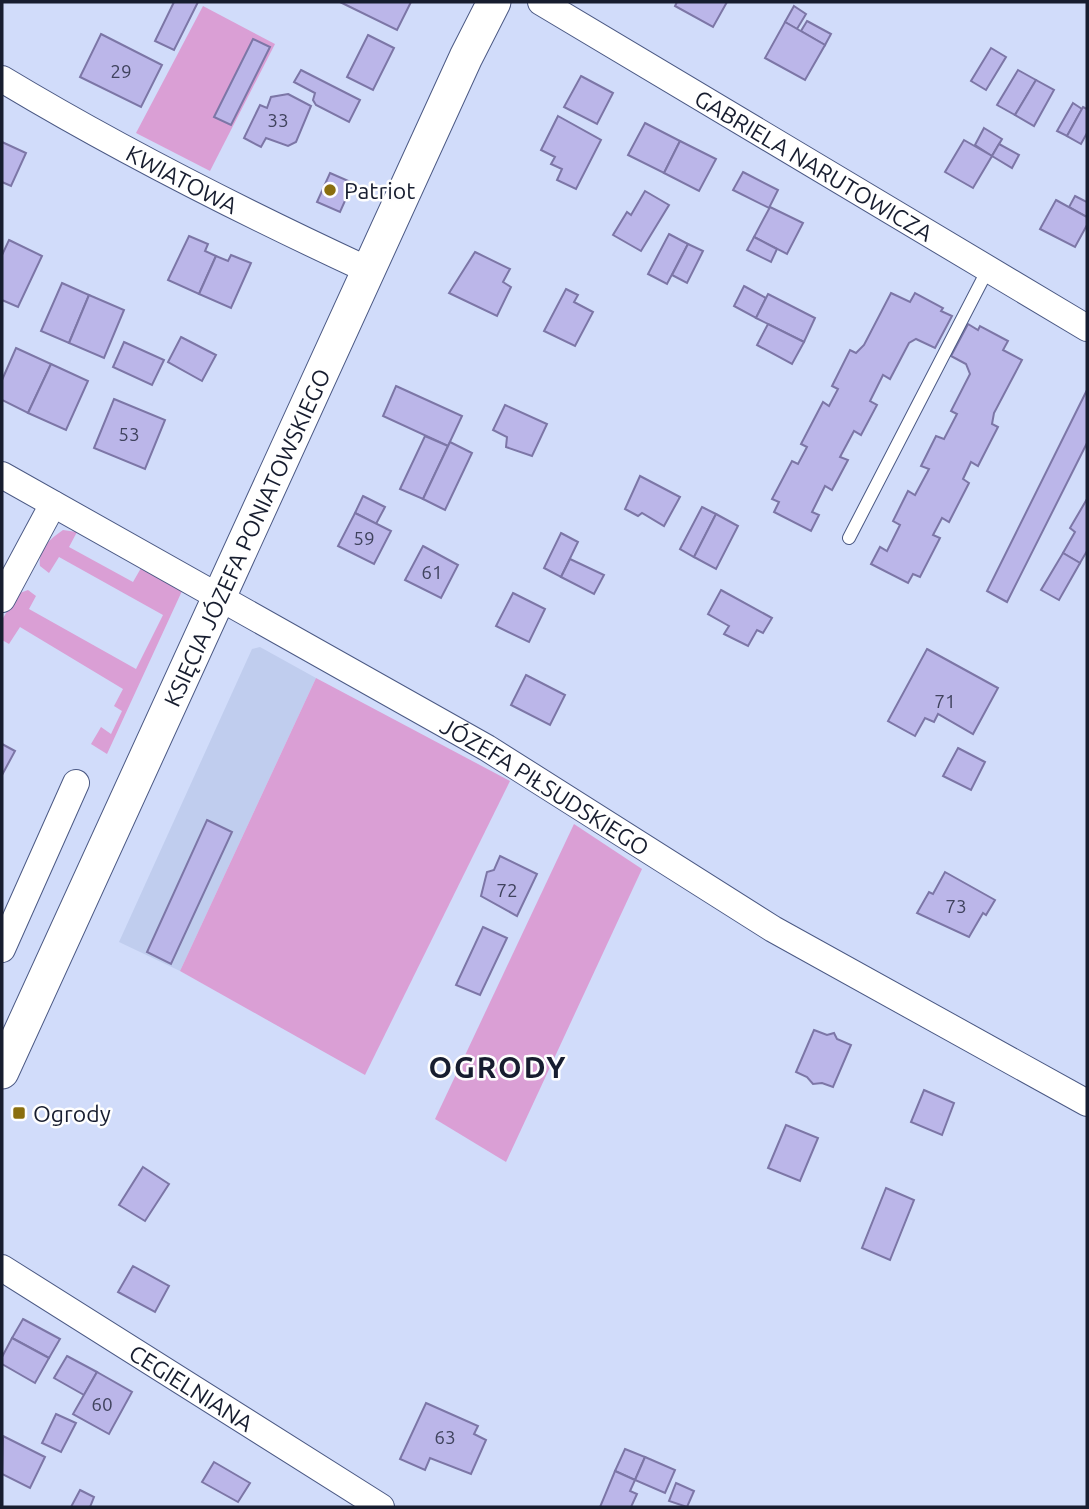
<svg xmlns="http://www.w3.org/2000/svg" width="1089" height="1509" viewBox="0 0 1089 1509" font-family="Ubuntu,sans-serif">
<style>
.built{fill:#c0cdee}
.green{fill:#da9fd5}
.building{fill:#bbb6e9;stroke:#7c76a6;stroke-width:2}
.lines{fill:none;stroke-linecap:round;stroke-linejoin:round}
.service-casing{stroke:#4b5984;stroke-width:14}
.minor-casing{stroke:#4b5984;stroke-width:28}
.tertiary-casing{stroke:#4b5984;stroke-width:35}
.service{stroke:#fff;stroke-width:12}
.minor{stroke:#fff;stroke-width:26}
.tertiary{stroke:#fff;stroke-width:33}
.poi-dot{fill:#8a6e0f;stroke:#fefefe;stroke-width:2.5}
.labels{text-anchor:middle;dominant-baseline:central;stroke-width:5;stroke-linejoin:round;paint-order:stroke}
.number-label{font-size:19px;fill:#40435e}
.street-label{font-size:23px;fill:#171d2f;stroke:#fefefe}
.poi-label{font-size:23px;fill:#171d2f;stroke:#fefefe;text-anchor:start}
.district-label{font-size:30px;font-weight:bold;letter-spacing:2px;fill:#171d2f;stroke:#fefefe}
</style>
<rect width="100%" height="100%" fill="#d1dcfa"/>
<path class="built" d="M260,647L316,678L180,971L119,942L252,649Z"/>
<g class="green">
<path d="M203,6L275,44L210,171L136,133Z"/>
<path d="M63,530L77,532L69,547L133,582L141,568L182,591L107,754L91,744L101,727L111,734L122,711L114,706L123,689L20,627L9,644L2,640V620L17,594L28,590L36,596L29,609L136,669L163,615L59,557L49,573L40,566C38,549 50,539 63,530Z"/>
<path d="M316,678L510,781L365,1075L180,971Z"/>
<path d="M574,824L642,869L506,1162L435,1119Z"/>
</g>
<g class="building">
<path d="M174,2H198L174,50L155,41Z"/>
<path d="M340,2H411L397,30Z"/>
<path d="M677,2H727L713,27L675,6Z"/>
<path d="M794,6L806,14L797,29L785,22Z"/>
<path d="M807,21L831,34L825,45L801,31Z"/>
<path d="M785,22L825,45L805,80L765,58Z"/>
<path d="M101,34L162,65L141,107L80,77Z"/>
<path d="M368,35L394,48L373,90L347,77Z"/>
<path d="M253,39L270,47L231,125L214,117Z"/>
<path d="M991,48L1006,57L986,90L971,81Z"/>
<path d="M301,70L360,100L349,122L316,105L313,100L315,93L294,82Z"/>
<path d="M1018,70L1036,80L1015,115L997,105Z"/>
<path d="M581,76L613,93L597,124L564,107Z"/>
<path d="M1036,80L1054,90L1034,126L1015,115Z"/>
<path d="M288,94L311,106L296,142L288,146L266,138L261,147L244,138L260,105L267,108L271,97Z"/>
<path d="M1073,103L1082,109L1067,136L1057,131Z"/>
<path d="M1083,107L1087,109V133L1081,144L1067,136Z"/>
<path d="M558,116L601,140L576,189L557,180L562,169L551,164L555,157L541,150Z"/>
<path d="M645,123L680,141L664,173L628,155Z"/>
<path d="M984,128L1002,139L992,156L975,145Z"/>
<path d="M964,140L992,156L973,188L945,172Z"/>
<path d="M680,141L716,159L699,191L664,173Z"/>
<path d="M2,142L26,153L11,186L2,182Z"/>
<path d="M999,144L1019,155L1012,168L992,156Z"/>
<path d="M743,172L778,190L769,208L733,190Z"/>
<path d="M330,173L353,183L340,212L317,202Z"/>
<path d="M645,191L669,205L641,251L613,235L627,212L631,215Z"/>
<path d="M1075,196L1087,202V217L1069,207Z"/>
<path d="M1056,200L1087,217V225L1075,247L1040,229Z"/>
<path d="M770,207L803,223L787,254L754,237Z"/>
<path d="M669,234L688,244L667,284L648,274Z"/>
<path d="M189,236L208,244L205,251L216,256L199,294L168,280Z"/>
<path d="M754,237L777,249L771,262L747,250Z"/>
<path d="M9,240L42,256L18,307L2,300V255Z"/>
<path d="M688,244L703,251L687,283L672,275Z"/>
<path d="M475,252L510,269L503,282L511,287L497,316L449,293Z"/>
<path d="M231,255L251,263L231,308L199,294L216,256L228,261Z"/>
<path d="M62,283L89,295L69,343L41,331Z"/>
<path d="M744,286L766,298L756,318L734,306Z"/>
<path d="M566,289L578,295L574,302L593,312L575,346L544,331Z"/>
<path d="M891,293L910,302L915,293L943,308L941,311L952,316L935,348L916,339L909,343L890,379L883,375L870,401L877,405L861,435L854,431L840,457L848,460L832,490L825,486L812,512L819,515L811,531L774,512L779,502L772,499L792,461L798,464L807,447L801,444L823,402L829,406L838,389L832,386L850,350L856,353L864,345Z"/>
<path d="M768,294L815,318L804,342L756,318Z"/>
<path d="M89,295L124,310L104,358L69,343Z"/>
<path d="M768,324L804,342L792,364L757,345Z"/>
<path d="M968,324L978,330L980,326L1008,341L1003,350L1022,360L994,413L992,424L998,427L978,466L971,462L963,479L969,483L949,522L942,518L933,535L940,538L920,577L913,574L908,583L871,564L880,547L887,551L900,525L893,521L908,491L915,495L929,469L921,466L936,436L944,439L957,414L951,411L970,374L966,364L951,356Z"/>
<path d="M181,337L216,355L202,381L168,362Z"/>
<path d="M124,342L164,360L152,385L113,367Z"/>
<path d="M16,348L51,364L28,413L2,400V380Z"/>
<path d="M51,364L88,381L66,430L28,413Z"/>
<path d="M396,386L462,416L448,446L383,416Z"/>
<path d="M1087,390V443L1007,602L987,591Z"/>
<path d="M114,399L165,420L145,469L94,448Z"/>
<path d="M505,405L547,424L532,456L506,447L507,437L493,430Z"/>
<path d="M425,436L448,446L423,499L400,489Z"/>
<path d="M450,442L472,453L445,510L423,499Z"/>
<path d="M640,476L680,497L664,526L642,513L638,516L625,509Z"/>
<path d="M363,496L385,507L376,524L355,513Z"/>
<path d="M1087,499V551L1080,563L1063,553L1075,532L1070,528Z"/>
<path d="M702,507L716,514L694,557L680,549Z"/>
<path d="M355,513L391,531L374,564L338,546Z"/>
<path d="M716,514L738,526L716,569L694,557Z"/>
<path d="M561,533L578,542L561,577L544,568Z"/>
<path d="M423,546L458,565L441,598L405,580Z"/>
<path d="M1063,553L1080,563L1059,600L1041,590Z"/>
<path d="M570,559L604,575L594,594L561,577Z"/>
<path d="M721,590L772,618L763,633L757,630L748,646L724,634L729,626L708,614Z"/>
<path d="M513,593L545,609L529,642L496,626Z"/>
<path d="M927,649L998,688L973,734L938,714L934,722L925,718L915,736L888,721Z"/>
<path d="M526,675L565,695L550,725L511,705Z"/>
<path d="M2,744L15,751L2,775Z"/>
<path d="M958,748L985,762L971,790L943,776Z"/>
<path d="M207,820L232,832L171,964L147,952Z"/>
<path d="M500,856L537,874L517,916L481,896L487,872L494,870Z"/>
<path d="M945,872L995,900L986,915L983,913L969,937L917,913L929,892L933,894Z"/>
<path d="M483,927L507,938L480,995L456,985Z"/>
<path d="M814,1030L827,1035L834,1033L837,1039L851,1045L833,1087L822,1083L813,1084L807,1077L796,1072Z"/>
<path d="M924,1090L954,1103L942,1135L911,1122Z"/>
<path d="M786,1125L818,1138L800,1181L768,1168Z"/>
<path d="M143,1167L169,1184L145,1221L119,1205Z"/>
<path d="M886,1188L914,1200L890,1260L862,1248Z"/>
<path d="M133,1266L169,1286L155,1312L118,1292Z"/>
<path d="M23,1319L60,1339L49,1358L12,1338Z"/>
<path d="M12,1338L49,1358L35,1383L2,1364V1357Z"/>
<path d="M67,1356L97,1372L84,1395L54,1378Z"/>
<path d="M97,1372L132,1392L109,1434L73,1414Z"/>
<path d="M426,1403L478,1426L474,1434L486,1440L471,1474L430,1458L425,1470L400,1459Z"/>
<path d="M56,1414L76,1423L61,1452L42,1443Z"/>
<path d="M3,1436L45,1457L30,1488L2,1474Z"/>
<path d="M625,1449L645,1457L635,1480L615,1471Z"/>
<path d="M645,1457L675,1470L665,1493L635,1480Z"/>
<path d="M214,1462L250,1483L238,1502L202,1482Z"/>
<path d="M615,1471L635,1480L630,1491L637,1494L631,1507H600Z"/>
<path d="M676,1483L694,1491L687,1507L669,1501Z"/>
<path d="M80,1490L94,1497L90,1507H71Z"/>
</g>
<g class="lines">
<g class="service-casing">
<path id="service" d="M849,538L987,271"/>
</g>
<g class="minor-casing">
<g id="minor">
<path id="s1" d="M541,2L1087,328"/>
<path id="s2" d="M2,79C120,150 243,212 368,270"/>
<path id="s3" d="M2,475L487,748L773,929L1087,1103"/>
<path d="M2,599L53,504"/>
<path d="M2,949L76,783"/>
<path id="s4" d="M2,1268L381,1507"/>
</g>
</g>
<g class="tertiary-casing">
<g id="tertiary">
<path id="s5" d="M2,1072L466,57L494,2"/>
</g>
</g>
<use href="#service" class="service"/>
<use href="#minor" class="minor"/>
<use href="#tertiary" class="tertiary"/>
</g>
<g class="poi-dot">
<circle cx="330" cy="190" r="7"/>
<rect x="12" y="1106" width="14" height="14" rx="3.5"/>
</g>
<g class="labels">
<g class="number-label">
<text x="121" y="71">29</text>
<text x="278" y="120">33</text>
<text x="129" y="434">53</text>
<text x="364" y="538">59</text>
<text x="432" y="572">61</text>
<text x="945" y="701">71</text>
<text x="507" y="890">72</text>
<text x="956" y="906">73</text>
<text x="102" y="1404">60</text>
<text x="445" y="1437">63</text>
</g>
<g class="street-label">
<text stroke="none"><textPath href="#s1" startOffset="318">GABRIELA NARUTOWICZA</textPath></text>
<text stroke="none"><textPath href="#s2" startOffset="206">KWIATOWA</textPath></text>
<text stroke="none"><textPath href="#s5" startOffset="588">KSIĘCIA JÓZEFA PONIATOWSKIEGO</textPath></text>
<text stroke="none"><textPath href="#s3" startOffset="626">JÓZEFA PIŁSUDSKIEGO</textPath></text>
<text stroke="none"><textPath href="#s4" startOffset="224">CEGIELNIANA</textPath></text>
</g>
<g class="poi-label">
<text x="344" y="190">Patriot</text>
<text x="33" y="1113">Ogrody</text>
</g>
<g class="district-label">
<text x="498" y="1067">OGRODY</text>
</g>
</g>
<rect width="1089" height="1509" fill="none" stroke="#171d2f" stroke-width="7"/>
</svg>
